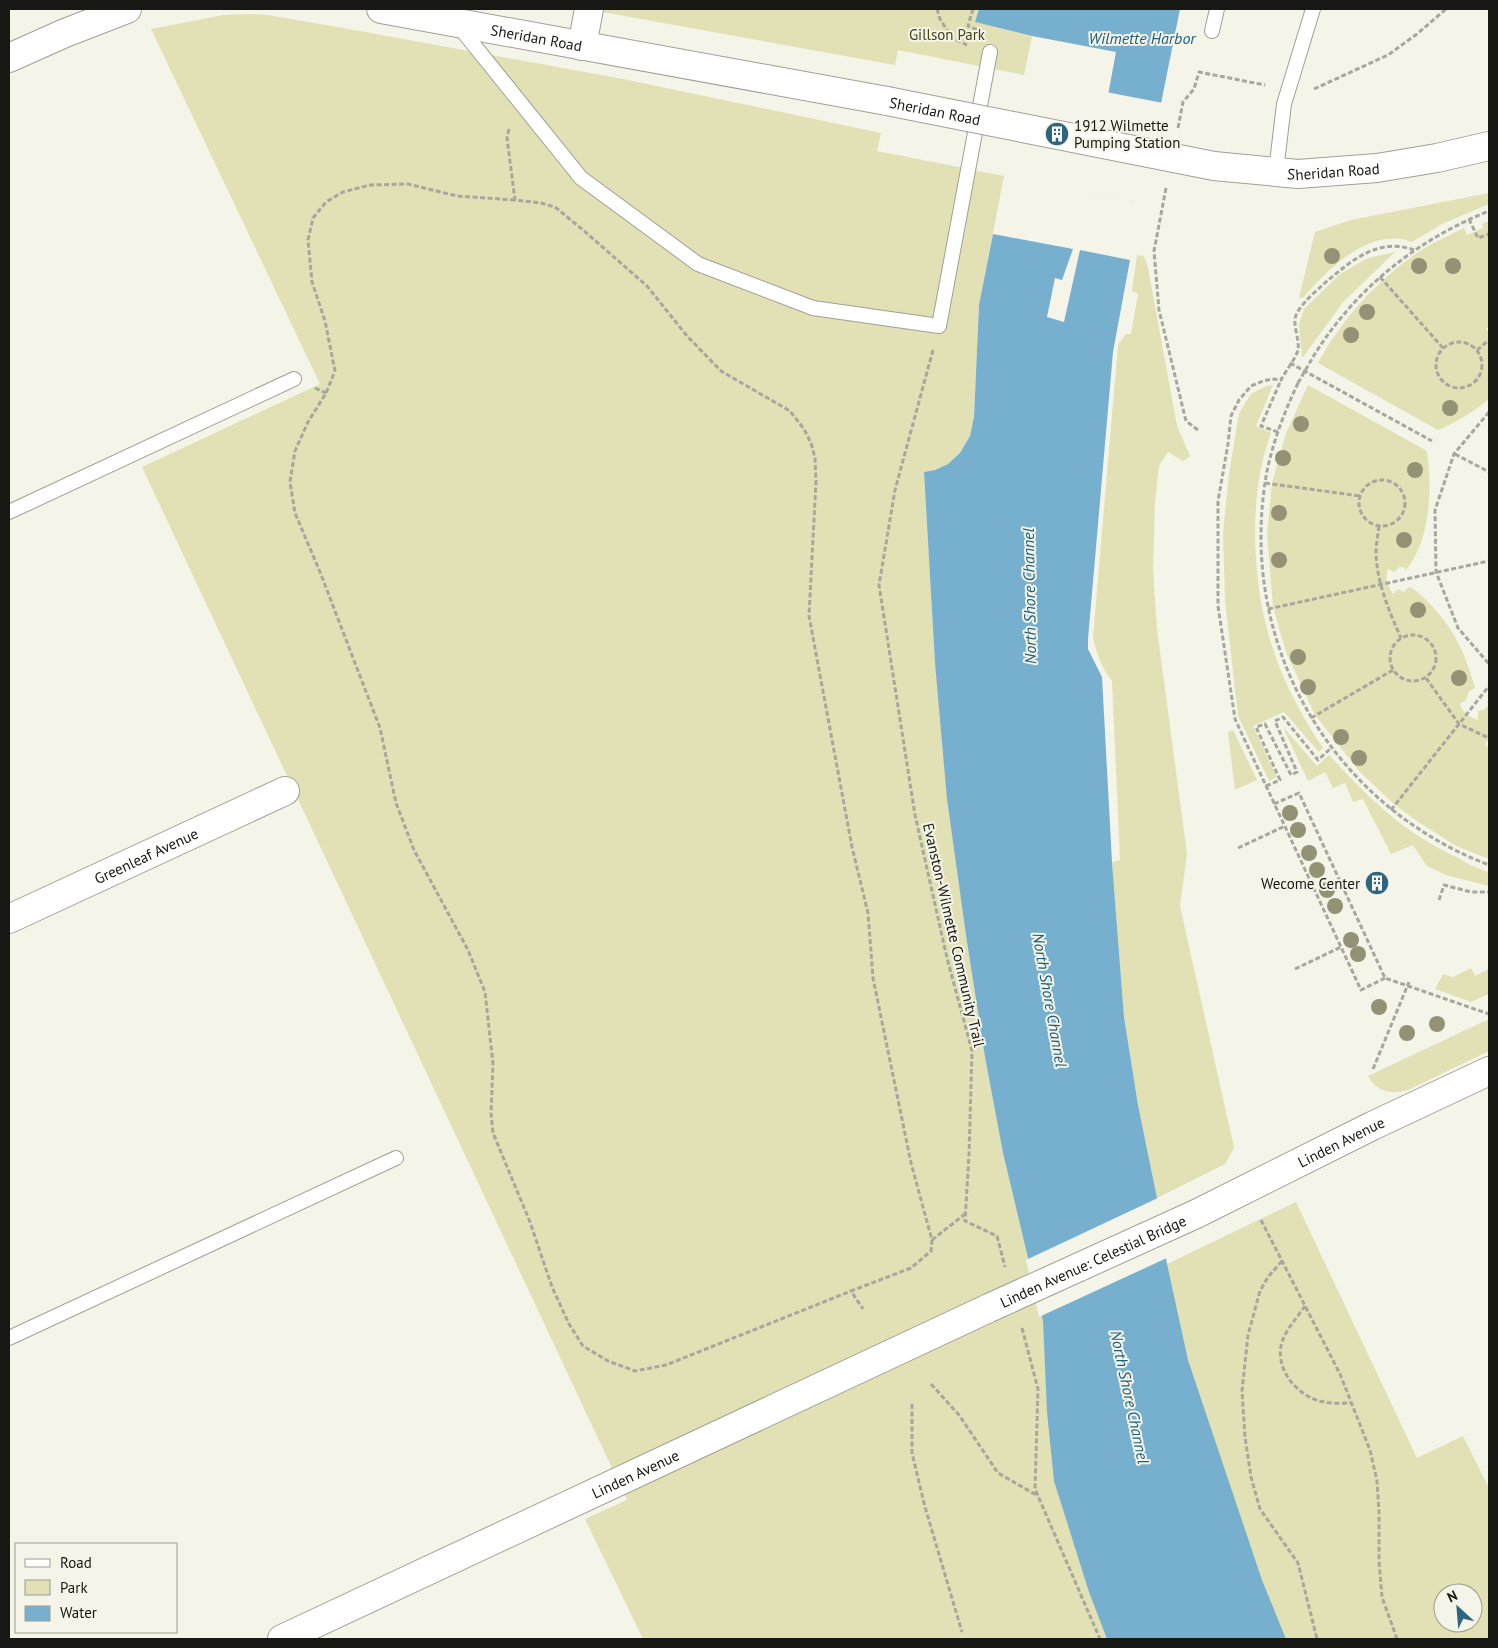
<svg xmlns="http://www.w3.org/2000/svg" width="1498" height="1648" viewBox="0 0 1498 1648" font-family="'PT Sans',sans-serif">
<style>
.green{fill:#e2e0b5;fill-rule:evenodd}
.water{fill:#77b0cf}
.pier{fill:#f4f4e8}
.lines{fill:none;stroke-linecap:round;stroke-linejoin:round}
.lane-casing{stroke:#a0a095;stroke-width:16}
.street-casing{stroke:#a0a095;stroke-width:30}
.secondary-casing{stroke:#a0a095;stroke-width:30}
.path{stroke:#a7a79d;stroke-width:3;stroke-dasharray:5 2.5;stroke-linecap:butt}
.lane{stroke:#fff;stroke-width:14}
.street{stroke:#fff;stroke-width:28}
.secondary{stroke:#fff;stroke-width:28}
.street-bridge-casing{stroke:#a0a095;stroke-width:30;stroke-linecap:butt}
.secondary-bridge-casing{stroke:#a0a095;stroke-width:30;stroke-linecap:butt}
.path-bridge{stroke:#a7a79d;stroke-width:3;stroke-dasharray:5 2.5;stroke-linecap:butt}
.street-bridge{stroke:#fff;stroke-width:28}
.secondary-bridge{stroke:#fff;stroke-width:28}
.tree{fill:#949274}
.labels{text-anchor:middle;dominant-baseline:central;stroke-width:4;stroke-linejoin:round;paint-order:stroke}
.park-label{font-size:15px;fill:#454216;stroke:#f4f4e8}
.street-label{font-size:15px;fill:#171713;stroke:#f4f4e8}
.poi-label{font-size:15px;fill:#171713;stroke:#f4f4e8;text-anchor:start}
.water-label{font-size:16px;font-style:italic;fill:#1a5f7f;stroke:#f4f4e8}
</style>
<rect width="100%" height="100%" fill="#f4f4e8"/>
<g class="green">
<path d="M586,9H979L975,22L1032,36L1024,75L898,50L895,65Z"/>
<path d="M250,14L268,15L343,28L623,79L881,133L877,151L1004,176L979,305L974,417L970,436L960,453L948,464L935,470L924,472L935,663L967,942L985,1057L1003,1153L1043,1320L1167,1264L1296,1202L1417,1458L1463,1436L1489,1488V1639H643L585,1519L627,1500L142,467L320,384L151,29L224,15ZM1443,1593H1473V1623H1443Z"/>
<path d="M1489,193V204L1442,224L1412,242C1370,226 1328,269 1303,298H1299L1315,232L1351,220Z"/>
<path d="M1489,221V327L1486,328L1489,333V399C1473,412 1457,422 1438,430L1318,363C1343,317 1379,278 1423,249C1436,241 1450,235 1464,228L1467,235L1483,228L1482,224Z"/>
<path d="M1395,252L1344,301L1303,357L1302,356L1299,324L1304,309L1340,274L1368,258Z"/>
<path d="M1137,255L1144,256L1148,268L1177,426L1190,456L1183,461L1168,452L1159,466L1155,503L1153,568L1157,629L1187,854L1180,906L1234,1148L1225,1164L1157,1198L1138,1105L1124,1017L1112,862L1120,860L1112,681C1102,668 1096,653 1093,637L1118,345L1126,334H1131L1138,294L1132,291Z"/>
<path d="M1273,385L1256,426L1271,433C1259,465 1255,501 1255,534C1256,617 1277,680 1323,748L1319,752L1284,712L1253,726L1277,777L1269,781L1238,716L1225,600L1223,533L1229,474L1239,413L1251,394L1266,386Z"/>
<path d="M1308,385L1427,451C1432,489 1431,539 1406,570L1403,567H1399L1394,572L1388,569C1385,578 1387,585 1393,594L1398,589L1404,592L1409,587L1414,589C1448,618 1463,645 1475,688L1469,691L1466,700L1460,704C1463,713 1469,717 1478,720V711L1485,709L1488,705L1487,701H1489V738L1485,745L1489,748V859L1456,846L1417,821L1395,805L1359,771L1315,715L1286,652L1273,607L1267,534L1272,483L1286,433Z"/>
<path d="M1283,727L1317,766L1329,755C1370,799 1399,829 1454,856C1465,862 1477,869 1489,872V886L1446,875L1427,866L1413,845L1391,854L1363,799L1353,802L1345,783L1333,788L1325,772L1308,781Z"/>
<path d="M1233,730L1257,780L1235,790L1228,732Z"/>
<path d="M1471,968L1475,976L1489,969V994L1471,1002L1435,989L1443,974L1453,977Z"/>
<path d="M1489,1019V1051L1408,1090C1392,1094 1377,1093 1368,1076Z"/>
</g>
<g class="water">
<path d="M979,9H1180L1141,203L1090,193L1116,52L1032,36L975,22Z"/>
<path d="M993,234L1073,249L1062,280L1055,278L1047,317L1064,322L1080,250L1130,260L1113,352L1088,639V649L1102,677L1112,862L1124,1017L1138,1105L1157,1198L1167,1264L1188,1360L1262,1580L1286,1639H1107L1089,1592L1054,1481L1047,1412L1043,1321L1003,1153L985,1057L967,942L947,799L935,663L924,472L935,470L948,464L960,453L970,436L974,417L979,305Z"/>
</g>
<g class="pier">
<path d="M1106,92L1163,103L1144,204L1088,193Z"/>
<path d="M1160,1197L1169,1257L1039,1317L1026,1260Z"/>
</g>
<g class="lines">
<g class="lane-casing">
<g id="lane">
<path d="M457,24L581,178L698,264L813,308L939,326L990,52"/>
<path d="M1212,31L1217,9"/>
<path d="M1276,171L1284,104L1313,9"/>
<path d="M9,512L294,379"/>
<path d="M9,1338L396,1158"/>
</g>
</g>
<g class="street-casing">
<g id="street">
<path d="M582,46L589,9"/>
<path id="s1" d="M9,919L285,791"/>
<path id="s2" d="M1196,1214L1372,1126L1489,1071"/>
<path id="s3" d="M282,1639L989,1308"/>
</g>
</g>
<g class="secondary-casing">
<g id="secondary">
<path id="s4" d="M381,9L887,101"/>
<path d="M9,58L65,33L127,9"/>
<path id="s5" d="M1214,166L1298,174L1377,168L1437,158L1489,146"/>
</g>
</g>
<g class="path">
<path d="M937,9L940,19L952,38L967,45"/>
<path d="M973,9L968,26L978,30"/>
<path d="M1314,89L1388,55L1417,34L1446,9"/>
<path d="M1178,128L1183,102L1194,89L1199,72L1265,85"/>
<path d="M509,129L507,138L515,200L541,203L555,207L583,230L647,286L687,336L721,371L790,411L804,429L811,443L815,458L816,481L809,616L852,847L868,913L873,978L911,1163L932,1240L931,1251L911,1268L851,1291L863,1309"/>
<path d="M1166,188L1154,251L1159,310L1186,421L1198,430"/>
<path d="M515,200L457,196L408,184L370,185L343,192L326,202L313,218L308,240L312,282L325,321L335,371L326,393L308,422L295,451L290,482L295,513L320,572L380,728L396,803L414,850L468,950L485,992L493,1064L491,1113L493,1133L530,1222L552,1287L569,1324L583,1346L608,1361L635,1371L666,1365L851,1291"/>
<path d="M1469,219L1478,238L1489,234"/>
<path d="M1380,277L1443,348"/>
<circle cx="1459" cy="365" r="23"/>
<path d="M933,350L895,490L879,585L915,815L947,958L972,1051L969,1155L965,1221L997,1236L1005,1267"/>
<path d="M1477,350L1489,340"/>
<path d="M1313,357C1354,290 1416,240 1489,211"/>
<path d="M1290,363L1432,441"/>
<path d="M1298,383C1283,415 1270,449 1265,483C1240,649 1334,806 1489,865"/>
<path d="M315,388L326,393"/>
<path d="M1489,412L1454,454L1435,510L1436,572L1458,628L1489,664"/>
<path d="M1278,432L1261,426L1281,380"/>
<path d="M1455,454L1489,472"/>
<circle cx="1382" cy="503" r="23"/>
<path d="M1265,483L1360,496"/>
<path d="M1379,526C1378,535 1376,544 1376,553C1377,583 1389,611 1401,638"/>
<path d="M1268,609L1489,561"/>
<circle cx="1413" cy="658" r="23"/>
<path d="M1426,678L1459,724L1489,738"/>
<path d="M1311,718L1393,670"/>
<path d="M1266,786L1280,780L1256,727L1265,724L1291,775L1297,772L1275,721L1283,717L1318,760L1331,748"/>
<path d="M1274,804L1299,793L1385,978L1489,1014"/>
<path d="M1391,810L1489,686"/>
<path d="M1238,848L1285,826"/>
<path d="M1439,900L1444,885L1471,892H1489"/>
<path d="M1295,969L1341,947"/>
<path d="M1385,978L1361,990L1235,719L1218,606V501L1228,444L1231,416L1239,400L1251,386L1263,381L1272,379L1281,380C1285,372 1296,358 1298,350C1300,338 1291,323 1297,313C1304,301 1316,291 1326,282C1352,260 1379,237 1414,250"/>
<path d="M1373,1069L1409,982"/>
<path d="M1261,1220L1340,1374L1370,1450L1377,1481L1379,1513V1562L1382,1597L1397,1639"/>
<path d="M932,1240L965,1214"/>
<path d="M1282,1261L1268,1277L1260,1291L1248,1335L1242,1391L1245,1437L1251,1477L1260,1509L1298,1563L1317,1639"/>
<path d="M1305,1306C1297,1318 1284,1331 1281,1346C1276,1371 1299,1398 1324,1402C1333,1404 1343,1403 1351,1403"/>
<path d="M1022,1328L1038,1389L1035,1489L1100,1639"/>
<path d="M931,1384L959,1415L998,1473L1038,1496"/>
<path d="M912,1404V1453L925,1507L962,1632"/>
</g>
<use href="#lane" class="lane"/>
<use href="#street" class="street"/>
<use href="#secondary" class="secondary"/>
<g class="street-bridge-casing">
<g id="street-bridge">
<path id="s6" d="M989,1308L1196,1214"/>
</g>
</g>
<g class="secondary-bridge-casing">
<g id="secondary-bridge">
<path id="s7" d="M887,101L1214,166"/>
</g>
</g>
<path class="path-bridge" d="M1298,383L1313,357"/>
<use href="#street-bridge" class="street-bridge"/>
<use href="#secondary-bridge" class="secondary-bridge"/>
</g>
<g class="tree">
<circle cx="1332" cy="256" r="8"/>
<circle cx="1419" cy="266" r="8"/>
<circle cx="1453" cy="266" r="8"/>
<circle cx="1367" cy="312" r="8"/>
<circle cx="1351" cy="335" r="8"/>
<circle cx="1450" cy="408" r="8"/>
<circle cx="1301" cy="424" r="8"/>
<circle cx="1283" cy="458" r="8"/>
<circle cx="1415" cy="470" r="8"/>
<circle cx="1279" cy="513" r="8"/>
<circle cx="1404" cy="540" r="8"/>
<circle cx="1279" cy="560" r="8"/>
<circle cx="1418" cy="610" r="8"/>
<circle cx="1298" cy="657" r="8"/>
<circle cx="1459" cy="678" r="8"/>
<circle cx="1308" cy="687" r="8"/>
<circle cx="1341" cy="737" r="8"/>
<circle cx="1359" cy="758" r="8"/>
<circle cx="1290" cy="813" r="8"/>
<circle cx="1298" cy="830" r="8"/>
<circle cx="1309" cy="853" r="8"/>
<circle cx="1317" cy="870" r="8"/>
<circle cx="1327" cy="890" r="8"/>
<circle cx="1335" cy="906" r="8"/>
<circle cx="1351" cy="940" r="8"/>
<circle cx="1358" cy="954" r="8"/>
<circle cx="1379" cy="1007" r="8"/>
<circle cx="1437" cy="1024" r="8"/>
<circle cx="1407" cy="1033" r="8"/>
</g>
<defs>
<g id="building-disc" transform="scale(1.25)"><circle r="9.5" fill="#306581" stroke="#f4f4e8"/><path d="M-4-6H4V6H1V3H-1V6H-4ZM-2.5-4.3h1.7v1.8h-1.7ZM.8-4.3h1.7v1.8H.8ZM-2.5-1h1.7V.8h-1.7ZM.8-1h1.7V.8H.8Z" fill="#fff"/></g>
</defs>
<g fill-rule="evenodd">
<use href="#building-disc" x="1057" y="134"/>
<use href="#building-disc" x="1377" y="883"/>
</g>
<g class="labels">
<g class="park-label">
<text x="947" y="34">Gillson Park</text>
</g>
<g class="street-label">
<text stroke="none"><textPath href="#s4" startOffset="158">Sheridan Road</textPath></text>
<text stroke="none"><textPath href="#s7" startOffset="49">Sheridan Road</textPath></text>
<text stroke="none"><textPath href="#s5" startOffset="120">Sheridan Road</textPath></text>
<text stroke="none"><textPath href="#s1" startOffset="151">Greenleaf Avenue</textPath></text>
<text transform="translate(954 935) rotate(77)">Evanston-Wilmette Community Trail</text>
<text stroke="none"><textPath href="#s2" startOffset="162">Linden Avenue</textPath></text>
<text stroke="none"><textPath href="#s6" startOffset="114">Linden Avenue: Celestial Bridge</textPath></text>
<text stroke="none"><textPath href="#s3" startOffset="390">Linden Avenue</textPath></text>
</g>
<g class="poi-label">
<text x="1074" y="125">1912 Wilmette<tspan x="1074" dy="17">Pumping Station</tspan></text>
<text x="1360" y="883" text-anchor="end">Wecome Center</text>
</g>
<g class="water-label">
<text x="1142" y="38">Wilmette Harbor</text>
<text transform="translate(1029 596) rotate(-91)">North Shore Channel</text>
<text transform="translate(1050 1000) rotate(80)">North Shore Channel</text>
<text transform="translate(1130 1397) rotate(78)">North Shore Channel</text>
</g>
</g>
<rect width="1498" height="1648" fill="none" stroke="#171713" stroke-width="20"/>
<rect x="15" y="1543" width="162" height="90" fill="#f4f4e8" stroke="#9c9c93"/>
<rect x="25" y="1559" width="25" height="8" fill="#ffffff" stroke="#9c9c93"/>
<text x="60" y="1568" font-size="15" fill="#171713">Road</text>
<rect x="25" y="1580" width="25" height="15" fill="#e2e0b5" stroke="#9c9c93"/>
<text x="60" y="1593" font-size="15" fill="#171713">Park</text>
<rect x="25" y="1606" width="25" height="15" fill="#77b0cf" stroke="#9c9c93"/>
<text x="60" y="1618" font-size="15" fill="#171713">Water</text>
<g transform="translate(1458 1608) rotate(334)"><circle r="24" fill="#f4f4e8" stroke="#9c9c93"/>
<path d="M0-4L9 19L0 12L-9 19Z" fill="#306581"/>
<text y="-8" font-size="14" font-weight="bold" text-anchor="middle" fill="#171713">N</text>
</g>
</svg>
